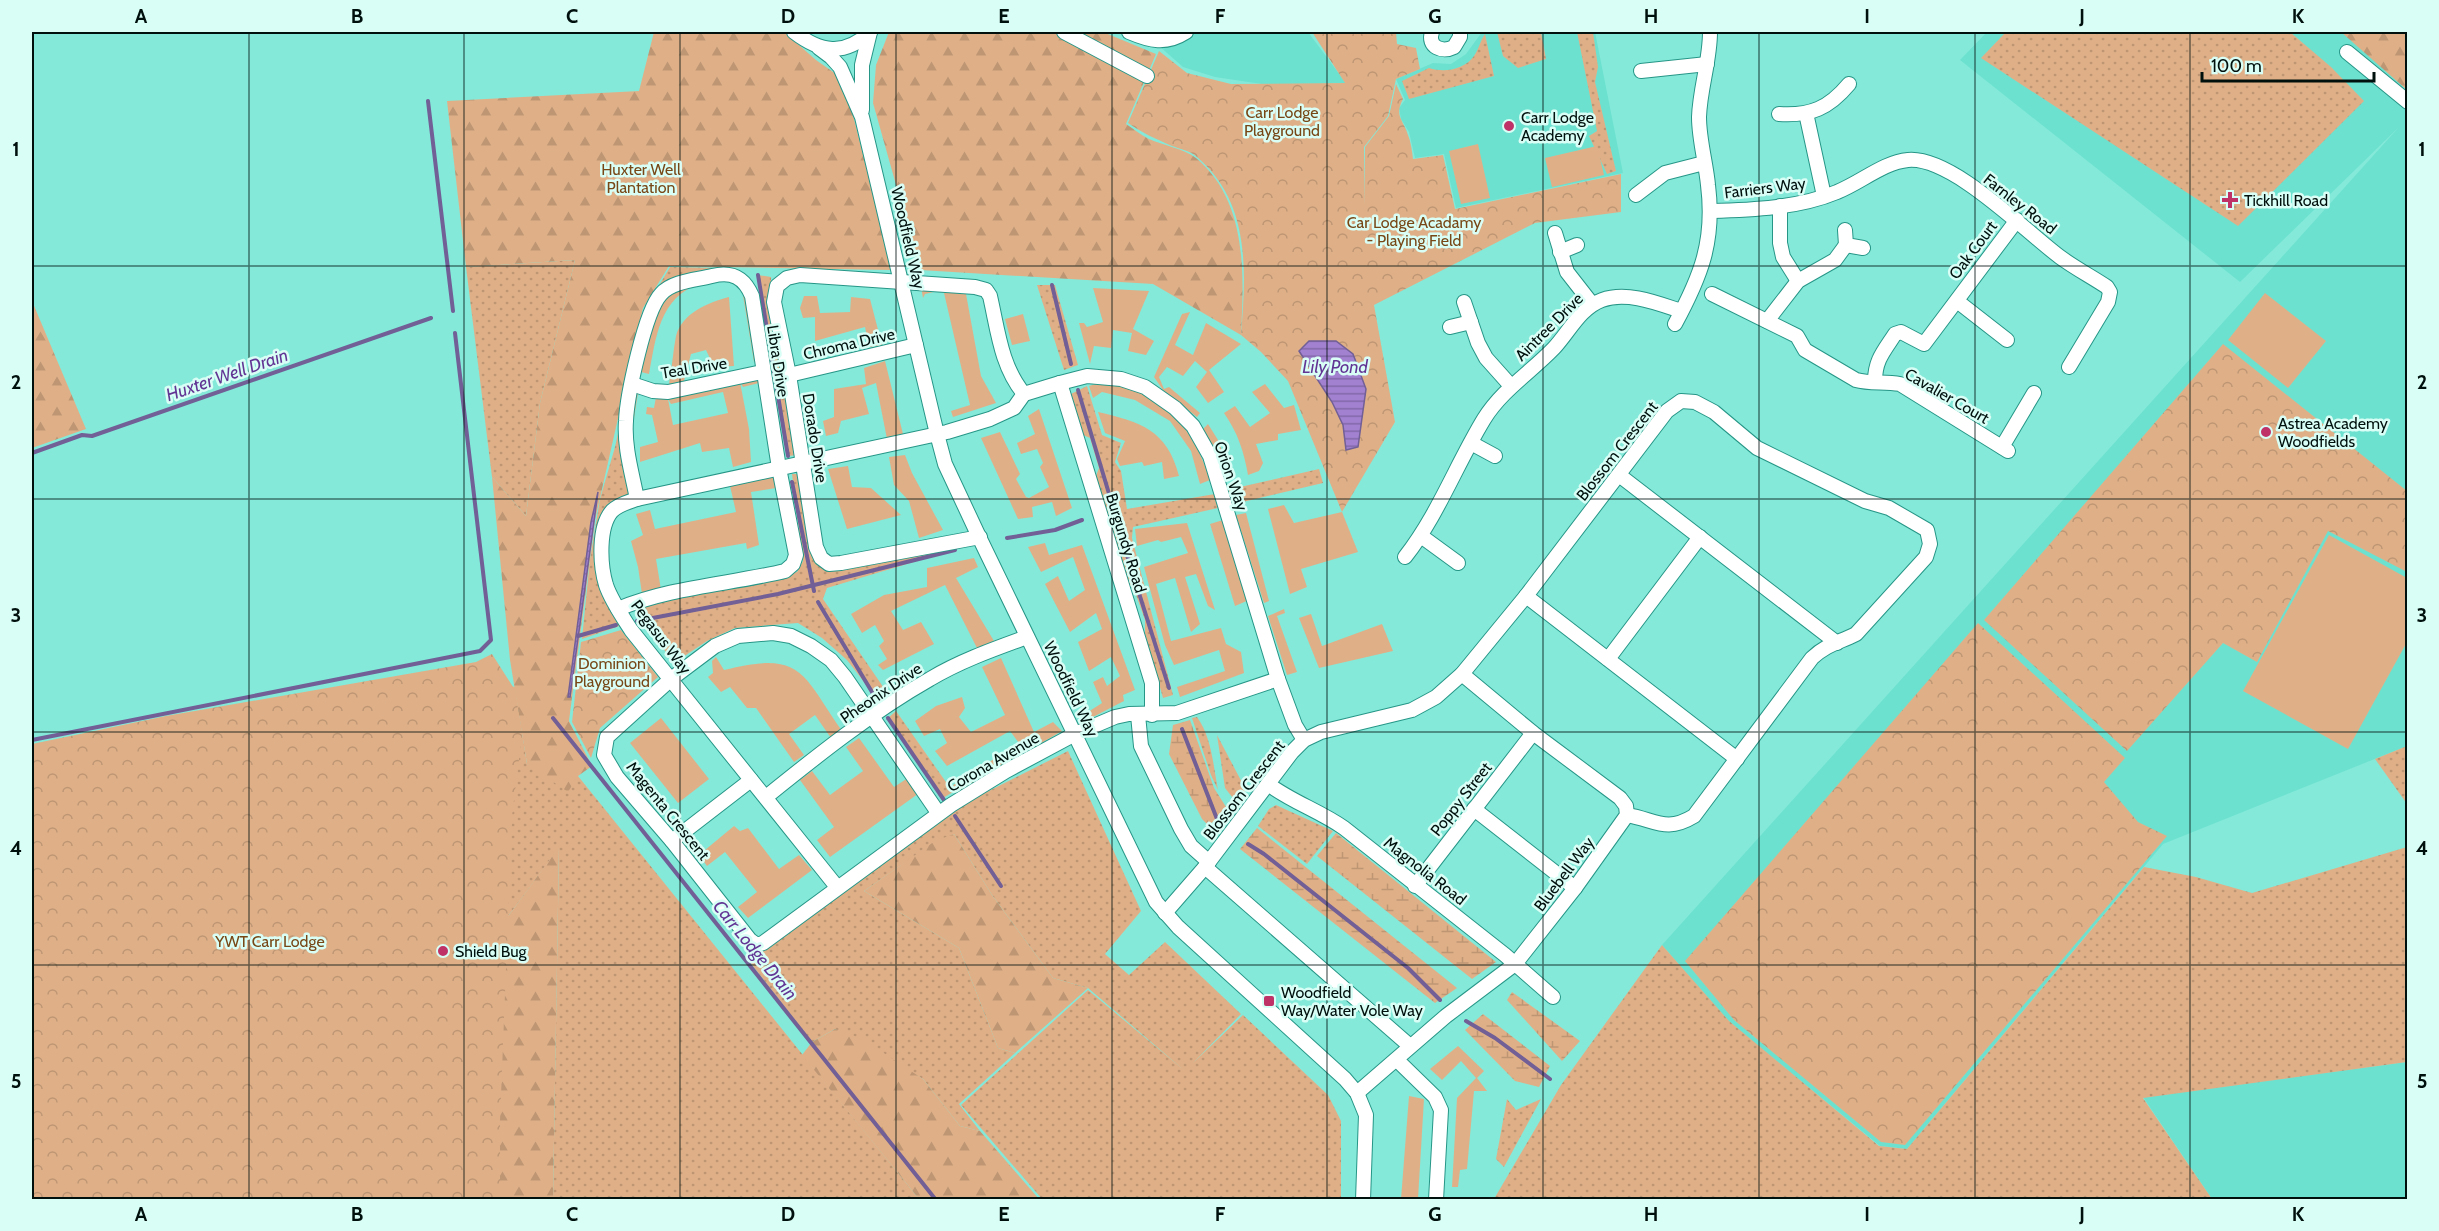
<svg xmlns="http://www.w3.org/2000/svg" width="2439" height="1231" viewBox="0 0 2439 1231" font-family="Cabin,sans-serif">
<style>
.built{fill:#6de1cf}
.grass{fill:url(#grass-dots)}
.forest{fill:url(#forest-firs)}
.wetland{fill:url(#wetland-marsh)}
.park{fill:url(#park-crowns)}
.garden{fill:#dfb088;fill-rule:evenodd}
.water{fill:url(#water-rules);stroke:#715f96;stroke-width:1.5}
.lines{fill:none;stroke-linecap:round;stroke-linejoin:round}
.stream{stroke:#715f96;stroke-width:4}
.minor-casing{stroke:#269687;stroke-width:16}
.minor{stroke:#fff;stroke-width:14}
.grid{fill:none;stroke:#00100d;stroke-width:1.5;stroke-opacity:0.55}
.poi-dot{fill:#be3268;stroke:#d9fef6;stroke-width:2}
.labels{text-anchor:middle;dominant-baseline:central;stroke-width:5;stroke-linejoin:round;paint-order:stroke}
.park-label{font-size:16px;fill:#774716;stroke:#d9fef6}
.poi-label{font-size:16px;fill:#00100d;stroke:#d9fef6;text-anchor:start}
.street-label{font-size:16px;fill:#00100d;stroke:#d9fef6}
.water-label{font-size:18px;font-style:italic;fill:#623594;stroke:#d9fef6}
.neatline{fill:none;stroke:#00100d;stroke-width:2}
.grid-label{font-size:20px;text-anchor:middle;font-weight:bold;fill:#00100d}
</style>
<defs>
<pattern id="grass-dots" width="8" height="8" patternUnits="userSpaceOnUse" patternTransform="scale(1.5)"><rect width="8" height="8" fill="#dfb088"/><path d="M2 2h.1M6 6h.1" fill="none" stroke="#be9674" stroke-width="1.8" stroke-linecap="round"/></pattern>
<pattern id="forest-firs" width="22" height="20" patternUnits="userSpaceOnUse" patternTransform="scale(1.5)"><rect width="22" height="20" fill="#dfb088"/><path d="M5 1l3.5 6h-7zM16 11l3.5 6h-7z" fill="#be9674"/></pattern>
<pattern id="wetland-marsh" width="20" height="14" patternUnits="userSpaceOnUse" patternTransform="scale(1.5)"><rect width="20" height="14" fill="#dfb088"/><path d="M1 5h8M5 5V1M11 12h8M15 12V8" fill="none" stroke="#be9674"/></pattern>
<pattern id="park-crowns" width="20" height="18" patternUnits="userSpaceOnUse" patternTransform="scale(1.5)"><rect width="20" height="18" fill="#dfb088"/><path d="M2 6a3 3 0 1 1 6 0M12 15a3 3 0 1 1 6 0" fill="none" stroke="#be9674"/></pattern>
<pattern id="water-rules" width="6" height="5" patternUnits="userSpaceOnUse" patternTransform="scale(1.5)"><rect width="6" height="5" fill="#a281d1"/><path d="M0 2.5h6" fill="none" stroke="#8268a8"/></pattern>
</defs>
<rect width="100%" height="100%" fill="#84e9d9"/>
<g class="built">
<path d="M1143,32H1308L1346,83L1275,86L1215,77L1183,67Z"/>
<path d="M1482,32H1595L1623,173L1456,208L1444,154L1415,158L1409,132L1401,119L1399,108L1405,100L1396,79L1433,63L1451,64L1466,54Z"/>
<path d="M1987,32H2407V746L2163,844L1907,1149L1880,1146L1729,1022L1662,945L2399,127L2240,282L1960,60Z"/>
<path d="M2407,1062V1199H2212L2143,1097Z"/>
</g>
<g class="grass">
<path d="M1497,32H1541L1546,59L1518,68L1503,56Z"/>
<path d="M1577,32H1593L1598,67L1595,82L1616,171L1607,174L1589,136L1597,131Z"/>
<path d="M2006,32H2290L2331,67L2364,101L2238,226L1981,58Z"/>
<path d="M1485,34L1494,76L1409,99L1402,81L1429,68C1444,73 1464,70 1474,56C1479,49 1480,41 1485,34Z"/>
<path d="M575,260L540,403L526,516L492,477L466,267Z"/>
<path d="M670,267L725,268L675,283L630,383L635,497L622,501L600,545L625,624L582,639L590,559L600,499L615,447L645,309Z"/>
<path d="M758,275L771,277V307L798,455L788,456Z"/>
<path d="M1037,285H1055L1078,365L1064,370Z"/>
<path d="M1087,386L1102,435L1121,443L1115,462L1121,471L1127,509L1215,494L1218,508L1133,527L1132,538L1173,695L1163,698L1145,634V620L1135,592L1130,585L1096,476L1099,468L1090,438L1083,435L1071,394Z"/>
<path d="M1319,469L1323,483L1230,505L1227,490Z"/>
<path d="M792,474H800L826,568L953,546L957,549L827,588L823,599L888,694L878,700L847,660L822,638L798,623L735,628L707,641L674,663L637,613L645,606L797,572L803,561Z"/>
<path d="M483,680L515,687L527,764L578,776L919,1199H553L559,848L509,915L462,925L32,1200Z"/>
<path d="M896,711L953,792L943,798L888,718Z"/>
<path d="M1197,717C1212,738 1213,765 1218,790L1211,775L1192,718Z"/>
<path d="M1217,735L1246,790L1236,802L1225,788Z"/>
<path d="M2407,746V804L2375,759Z"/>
<path d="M1068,751L1141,911L1105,954L1129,975L1165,942L1241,1014L1193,1063L1243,1015L1328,1095L1341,1121V1199H1042L961,1105L1088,990L1185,1071L1088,988L1053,978L992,895L954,834L900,866L864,891L959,948L998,1048L1015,1053L959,1104L980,1131L960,1126L923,1079L835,1029L812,1042L749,961L955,808Z"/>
<path d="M1276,805L1333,831L1307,864L1258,826L1269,809Z"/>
<path d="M2407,847V1062L2143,1098L2212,1199H1494L1561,1085L1662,945L1729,1021L1879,1146L1907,1149L2144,867L2196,877L2252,893Z"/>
<path d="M1507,1099L1516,1110L1541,1099L1504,1167L1496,1159Z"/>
</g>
<g class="forest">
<path d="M654,32H784L816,60L836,74L853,115L892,270L669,266L643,308L595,520L569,721L592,766L578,776L568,792L527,764L510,660L492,477L526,516L540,403L575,260L466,267L447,101L639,91Z"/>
<path d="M889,32H1103L1156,54L1126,124C1134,129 1141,135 1149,139C1163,145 1184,149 1196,158C1248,201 1244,275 1241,335L1153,284L920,270L873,103L876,65Z"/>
<path d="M2341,32H2407V90Z"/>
<path d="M32,301L86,429L32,448Z"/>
<path d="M954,834L992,895L1053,978L1088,988L1015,1053L998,1048L959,948L864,891L935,841Z"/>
<path d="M559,847L553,1199H461L462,925L509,915Z"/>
<path d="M835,1029L864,1040L923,1079L960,1126L980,1131L1039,1199H919L802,1055L812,1042Z"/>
</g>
<g class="wetland">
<path d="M1190,720L1214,788L1228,810L1217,824L1213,822L1208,825L1202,819L1169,754L1173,725Z"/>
<path d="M1257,828L1457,988L1435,1003L1240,849Z"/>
<path d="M1336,833L1496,962L1472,979L1317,856Z"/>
<path d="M1512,992L1580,1041L1562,1061L1507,1000Z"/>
<path d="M1483,1014L1550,1066L1539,1087L1515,1081L1465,1030Z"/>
</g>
<g class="park">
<path d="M1312,32H1396L1397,44L1416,48L1420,69L1396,79L1388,116L1364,147L1365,205V147L1389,116L1396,84L1403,99C1394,116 1403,119 1408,135C1411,142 1412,151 1413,159L1443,155L1455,209L1621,174V212L1535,223L1374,305L1395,422L1342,512L1288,381L1261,352L1241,335C1246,272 1251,203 1197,157C1191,151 1180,149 1172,146C1156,139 1142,133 1128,123L1159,51L1187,73L1231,84L1345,83Z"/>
<path d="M2223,344L2407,491V572L2328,531L2257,662L2223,643L2127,751L1984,620Z"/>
<path d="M1978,623L2125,758L2104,782L2138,822L2167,836L1905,1145L1881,1142L1734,1020L1685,961Z"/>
<path d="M621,630L658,677L600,728L591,758L572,722L581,642Z"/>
<path d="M492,654L515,690L522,735L512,816L500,1121V1199H32V744L166,716L476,662Z"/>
</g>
<g class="garden">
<path d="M1282,115L1283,136L1248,137V116Z"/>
<path d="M1478,144L1490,198L1461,204L1449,151Z"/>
<path d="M1597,146L1604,175L1552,187L1545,158Z"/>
<path d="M722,275L746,286L759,362H754L742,289L728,280C719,281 709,282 700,284C659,297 656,338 649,374L641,372L654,311L664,295Z"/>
<path d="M921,287L962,290L966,294L981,376L996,403L953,417L951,411L970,405L944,293L938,291L925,294L923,298Z"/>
<path d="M1093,288L1149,291L1133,329L1154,341L1146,355L1128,351L1132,333L1113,330L1111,348L1094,346L1090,364L1079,323H1084L1087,327L1103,322Z"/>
<path d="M2265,293L2326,341L2288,388L2228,340Z"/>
<path d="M804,296H817L820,313L850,312L851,297L870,299L882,345L869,347L865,327L815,341V317L803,318L800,308Z"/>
<path d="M729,297L734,366L714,367L706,350L691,354L684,381L669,384C672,368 673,351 676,336C682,313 709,302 729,297Z"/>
<path d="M1190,312L1175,345L1193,355L1206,323L1241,344L1209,370L1224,392L1208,403L1196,387L1207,372L1195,361L1183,376L1167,367L1159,377L1164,389L1169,387L1200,413L1197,417L1163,390L1154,377L1182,314Z"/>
<path d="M1023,314L1030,341L1012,345L1005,319Z"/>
<path d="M885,361L903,434L887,439L876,383L862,388L869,414L841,421L838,433L826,436L823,421L834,417V389L866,384L864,368Z"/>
<path d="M761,374L763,382L743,387L740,382L749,429L751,462L733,467L729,448L702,452L700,443L640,462V447L658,442L652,415L646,414L647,407L654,408L656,397L638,393L634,418L628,417L632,385L653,392ZM723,392L728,413L673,425L668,399L671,404Z"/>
<path d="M1099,383C1160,386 1193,426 1210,480L1200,484L1191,451L1170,421L1135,400L1102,392L1093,398L1089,386Z"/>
<path d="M1265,384L1284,408L1294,405L1301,430L1278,434V440L1256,444L1263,463L1259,471L1248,475C1244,452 1238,433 1224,413L1235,406L1250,427L1270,413L1252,392Z"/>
<path d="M1039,409L1072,508L1056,516L1052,502L1032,507L1033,517L1018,519L981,438L1000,432L1020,474L1016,479L1026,497L1029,498L1049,487L1040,467L1043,463L1037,449L1021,454L1017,443L1035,434L1028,416Z"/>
<path d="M1098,412C1141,422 1167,430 1179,476L1164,479L1162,462L1144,466L1142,462L1120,466L1117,459L1125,441L1105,433Z"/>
<path d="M1208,424L1218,440L1232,478L1223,479L1219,462L1203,429Z"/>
<path d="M905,455L912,473L943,530L919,538L909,501L894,485L889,457Z"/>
<path d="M848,466L852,487L871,488L901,515L847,529L828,469Z"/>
<path d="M774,476L776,488L751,492L759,545L747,549L746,543L656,559L661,590L642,594L638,567L631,541L643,535L636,514L650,510L655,529L736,512L730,486Z"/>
<path d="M1284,505L1294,523L1342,512L1358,552L1301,569L1307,587L1290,594L1268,509Z"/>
<path d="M1246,513L1269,601L1264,603L1236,515Z"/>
<path d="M1223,520L1249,600L1235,606L1210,524Z"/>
<path d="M1187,523L1215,610L1208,606L1196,574L1185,577L1200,624L1191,632L1175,578L1156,584L1171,641L1221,628L1226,644L1241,652L1244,673L1180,697L1177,687L1225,671L1219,650L1174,665L1165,645L1144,567L1188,553L1181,537L1161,542L1158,540L1137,546L1135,529Z"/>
<path d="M2329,535L2407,578V642L2348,749L2243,691Z"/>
<path d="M1045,543L1049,555L1082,545L1135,690L1123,695L1124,701L1091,718L1088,712L1102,703L1093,682L1103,677L1107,686L1120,676L1111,657L1089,671L1078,642L1102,629L1096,613L1070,632L1045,584L1058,576L1069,601L1085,590L1073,557L1041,572L1028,547Z"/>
<path d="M974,558L978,567L956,578L994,641L977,648L945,585L891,611L903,630L921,622L934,644L883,670L878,665L887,659L879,646L884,641L875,625L862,633L851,614L884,595L927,587V568Z"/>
<path d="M1284,609L1285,613L1277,616L1297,672L1287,675L1268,616Z"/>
<path d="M1311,614L1322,646L1382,624L1393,651L1319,668L1299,618Z"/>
<path d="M716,657L724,670C803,650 802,674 842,731L831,738L815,715L789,734L804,755L794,762L756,708H747L730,687L721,692L708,677L713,673L712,661Z"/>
<path d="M1001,658L1034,732L1053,722L1062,731L957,792L953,785L1019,743L1010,731L947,766L935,751L947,743L940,729L924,736L915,721L936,706L962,697L965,708L959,717L971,732L1005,715L982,667Z"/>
<path d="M661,718L709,779L678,803L630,743Z"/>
<path d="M859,738L894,787L911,776L922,791L830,857L817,840L834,827L800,780L812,771L830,795L863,771L846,747Z"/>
<path d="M734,826L740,831L748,828L779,869L799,855L812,870L748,918L738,907L757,892L725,852L707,866L699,855Z"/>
<path d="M1458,1046L1484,1071L1477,1078L1487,1091H1474L1467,1169L1460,1170L1458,1187H1452L1457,1098L1476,1078L1461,1061L1442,1080L1430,1069Z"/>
<path d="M1409,1096L1424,1099L1418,1199H1401Z"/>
</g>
<g class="water">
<path d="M1309,341H1336L1353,354L1366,389L1358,447L1346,450L1343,425L1332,402L1299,351Z"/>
<path d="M598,492L570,697H568L591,522Z"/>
</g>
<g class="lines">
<g class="stream">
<path d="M428,101L453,311"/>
<path d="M758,275L788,456"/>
<path d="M1052,285L1071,364"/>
<path d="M1078,390L1113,507"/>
<path d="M32,453L82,435L92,436L431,318"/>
<path d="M792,482L814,591"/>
<path d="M1120,533L1169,688"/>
<path d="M1007,538L1055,530L1082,520"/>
<path d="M818,602L878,702"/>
<path d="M637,621L778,594L955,550"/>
<path d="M578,636L616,625"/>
<path d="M553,718L936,1200"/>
<path d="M888,718L944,800"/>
<path d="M1182,729L1217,819"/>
<path d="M32,740L480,651L491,640L455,333"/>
<path d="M955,816L1001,886"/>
<path d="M1248,844L1264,854L1408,968L1440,1000"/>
<path d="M1466,1021L1495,1038L1550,1079"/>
</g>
<g class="minor-casing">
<g id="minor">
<path d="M794,32C820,52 844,57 870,32"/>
<path d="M1064,32L1147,76"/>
<path d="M1129,32C1150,41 1166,45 1186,32"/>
<path d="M1432,32C1427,47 1442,53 1454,47L1460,37V32"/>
<path d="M819,48L831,57L840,67L862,117L937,434L945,464L981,541L1156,902L1178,927L1345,1079L1357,1093L1366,1115L1363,1200"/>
<path d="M2347,52L2408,102"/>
<path d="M1641,71L1707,64"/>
<path d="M862,110V65L870,32"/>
<path d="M1806,113L1824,196"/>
<path d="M1779,114C1811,116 1829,108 1849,84"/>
<path d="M1636,195L1665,173L1704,163"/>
<path d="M1780,206V243L1783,257L1798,281"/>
<path d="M1711,211C1752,210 1799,208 1837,192C1860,183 1884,162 1908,160C1952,156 2026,232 2060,257C2075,268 2092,277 2107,287L2110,292L2108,302L2069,367"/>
<path d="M1845,230L1846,245L1863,248"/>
<path d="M1555,233L1567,272L1592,304"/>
<path d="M1560,252L1577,245"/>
<path d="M1712,294L1797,336L1805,350L1856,380C1870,384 1885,381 1900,384L2008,451"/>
<path d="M1957,301L2007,340"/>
<path d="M1464,302L1478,343L1486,358L1511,386"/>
<path d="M1767,321L1798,281L1835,260L1846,245"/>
<path d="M1675,324C1701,276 1715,241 1708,185C1706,163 1699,140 1699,117C1700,88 1710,61 1710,32"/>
<path d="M1450,327L1471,322"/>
<path d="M789,375L916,345"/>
<path d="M1875,381C1875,360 1884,351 1895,334L1901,332L1924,344L2017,220"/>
<path d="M1060,383L1152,683V715"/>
<path d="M632,384L653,391L668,392L762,372"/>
<path d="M1471,443L1495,456"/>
<path d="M2002,447L2034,393"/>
<path d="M1619,475L1837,643"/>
<path d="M1421,536L1458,563"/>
<path d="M980,537L841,563L829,564L821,558L816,547L789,375L774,302L777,286L787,278L800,275L975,287L986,290L990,296C998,331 1001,366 1024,394"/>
<path d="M1405,557C1438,515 1456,465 1484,419C1502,390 1531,372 1554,348C1569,332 1580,308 1602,300C1627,291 1657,303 1681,311"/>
<path d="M1526,596L1737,759"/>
<path d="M618,609C670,587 731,584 785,571L793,564L796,555L779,468L752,296C744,277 732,271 712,276C697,280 672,281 661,294C645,311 627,396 626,421C624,447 632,473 637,499"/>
<path d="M1608,659L1700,537"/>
<path d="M1138,715L1141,746L1181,829L1191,846L1209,862"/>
<path d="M1268,784C1292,802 1320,811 1344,828L1505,955L1553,997"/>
<path d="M766,797C818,755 872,712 930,679C960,661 994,649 1027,637"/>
<path d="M1474,809L1575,888"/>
<path d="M939,814L845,677L831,660L811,646L791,636L773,633L738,636L715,646L671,679L607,737L604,755L617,777L672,841L750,940L757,945L763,943L951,805L1006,771L1075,734L1115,717L1129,714L1177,713L1278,679"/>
<path d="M672,841L751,780"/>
<path d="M1205,867L1410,1046"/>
<path d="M1415,886L1533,733"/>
<path d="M837,887L631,630C622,616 611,600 606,585C600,565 598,527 612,511C619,504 629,502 637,499L947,432L990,419L1014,408L1024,394L1060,383L1087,376L1121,379L1145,387L1175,408L1193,426L1210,456L1278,679L1295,725L1304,740"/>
<path d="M1165,913L1205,867L1292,752L1304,740L1321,732L1412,710L1436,697L1462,674L1526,596L1667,411L1681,401L1695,402L1714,412L1757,448L1865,501L1889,508L1927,530L1930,544L1926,557L1856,634C1838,643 1827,644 1812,658L1694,816C1666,833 1656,820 1627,815"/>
<path d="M1397,1060L1435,1097L1441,1110L1436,1200"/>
<path d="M1357,1093L1446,1016L1515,964L1575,888L1627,815L1626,806L1620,798L1533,733L1462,674"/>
</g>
</g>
<use href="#minor" class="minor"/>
</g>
<path class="grid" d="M249,32V1200M464,32V1200M680,32V1200M896,32V1200M1112,32V1200M1327,32V1200M1543,32V1200M1759,32V1200M1975,32V1200M2190,32V1200M32,266H2408M32,499H2408M32,732H2408M32,965H2408"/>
<g class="poi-dot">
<circle cx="1509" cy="126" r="6"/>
<path d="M2227 191h6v6h6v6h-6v6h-6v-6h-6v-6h6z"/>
<circle cx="2266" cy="432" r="6"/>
<circle cx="443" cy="951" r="6"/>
<rect x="1263" y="995" width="12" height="12" rx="3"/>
</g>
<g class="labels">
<g class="park-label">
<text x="1282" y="112">Carr Lodge<tspan x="1282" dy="18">Playground</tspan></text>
<text x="641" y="169">Huxter Well<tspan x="641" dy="18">Plantation</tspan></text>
<text x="1414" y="222">Car Lodge Acadamy<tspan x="1414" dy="18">- Playing Field</tspan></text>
<text x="612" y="663">Dominion<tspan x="612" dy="18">Playground</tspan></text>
<text x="270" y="941">YWT Carr Lodge</text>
</g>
<g class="poi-label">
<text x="1521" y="117">Carr Lodge<tspan x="1521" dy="18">Academy</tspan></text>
<text x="2244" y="200">Tickhill Road</text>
<text x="2278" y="423">Astrea Academy<tspan x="2278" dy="18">Woodfields</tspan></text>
<text x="455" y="951">Shield Bug</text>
<text x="1281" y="992">Woodfield<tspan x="1281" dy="18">Way/Water Vole Way</tspan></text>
</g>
<g class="street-label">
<text transform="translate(1765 188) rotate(-7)">Farriers Way</text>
<text transform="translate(2020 204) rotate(38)">Farnley Road</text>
<text transform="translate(908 238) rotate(77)">Woodfield Way</text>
<text transform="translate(1973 250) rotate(-53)">Oak Court</text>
<text transform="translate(1549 327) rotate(-45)">Aintree Drive</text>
<text transform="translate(849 344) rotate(-13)">Chroma Drive</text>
<text transform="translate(778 361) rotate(81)">Libra Drive</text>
<text transform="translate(694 368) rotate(-9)">Teal Drive</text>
<text transform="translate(1947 396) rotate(30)">Cavalier Court</text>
<text transform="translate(815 438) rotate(81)">Dorado Drive</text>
<text transform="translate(1617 451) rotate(-52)">Blossom Crescent</text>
<text transform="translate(1231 476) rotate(71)">Orion Way</text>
<text transform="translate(1126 543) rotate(73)">Burgundy Road</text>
<text transform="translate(661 637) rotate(53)">Pegasus Way</text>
<text transform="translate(1071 689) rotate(64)">Woodfield Way</text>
<text transform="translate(881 693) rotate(-34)">Pheonix Drive</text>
<text transform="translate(993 762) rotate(-30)">Corona Avenue</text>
<text transform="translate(1244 790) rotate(-52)">Blossom Crescent</text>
<text transform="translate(1461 799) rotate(-52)">Poppy Street</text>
<text transform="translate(668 811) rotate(51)">Magenta Crescent</text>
<text transform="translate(1425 871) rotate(38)">Magnolia Road</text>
<text transform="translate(1564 874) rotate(-53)">Bluebell Way</text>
</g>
<g class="water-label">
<text x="1335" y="367">Lily Pond</text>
<text transform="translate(227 375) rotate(-19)">Huxter Well Drain</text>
<text transform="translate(755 950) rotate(51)">Carr Lodge Drain</text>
</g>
</g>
<rect width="2439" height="1231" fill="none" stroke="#d9fef6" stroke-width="66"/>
<path d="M2202 72v9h172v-9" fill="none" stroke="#00100d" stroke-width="3"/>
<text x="2211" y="72" font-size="18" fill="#00100d" stroke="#d9fef6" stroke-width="4.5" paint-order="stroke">100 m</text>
<rect x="33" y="33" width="2373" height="1165" class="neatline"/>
<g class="grid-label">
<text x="141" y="23">A</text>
<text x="357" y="23">B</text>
<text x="572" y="23">C</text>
<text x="788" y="23">D</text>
<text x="1004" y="23">E</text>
<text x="1220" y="23">F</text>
<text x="1435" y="23">G</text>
<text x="1651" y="23">H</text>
<text x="1867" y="23">I</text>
<text x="2082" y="23">J</text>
<text x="2298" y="23">K</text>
<text x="16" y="156">1</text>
<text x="2422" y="156">1</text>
<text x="16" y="389">2</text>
<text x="2422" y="389">2</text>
<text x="16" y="622">3</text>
<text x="2422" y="622">3</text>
<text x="16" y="855">4</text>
<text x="2422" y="855">4</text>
<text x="16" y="1088">5</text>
<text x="2422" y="1088">5</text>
<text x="141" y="1221">A</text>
<text x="357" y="1221">B</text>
<text x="572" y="1221">C</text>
<text x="788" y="1221">D</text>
<text x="1004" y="1221">E</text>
<text x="1220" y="1221">F</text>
<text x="1435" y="1221">G</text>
<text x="1651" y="1221">H</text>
<text x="1867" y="1221">I</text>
<text x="2082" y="1221">J</text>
<text x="2298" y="1221">K</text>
</g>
</svg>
